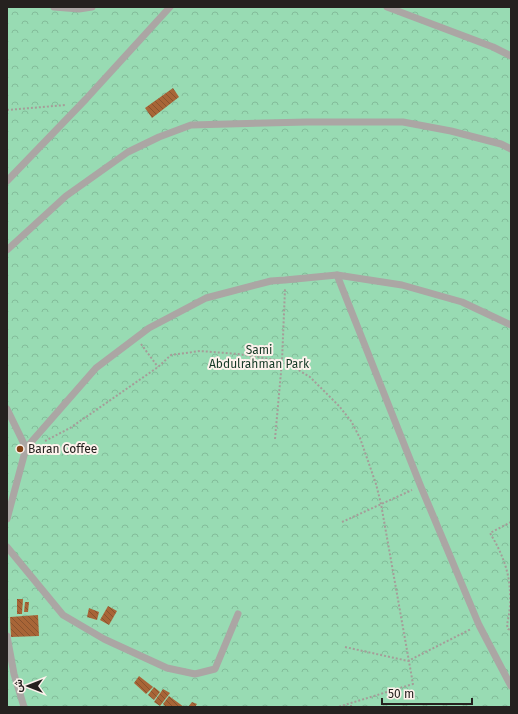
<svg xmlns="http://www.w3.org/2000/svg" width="518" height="714" viewBox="0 0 518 714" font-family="'Fira Sans',Vazirmatn,sans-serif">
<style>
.park{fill:url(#park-crowns)}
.building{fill:url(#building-back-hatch)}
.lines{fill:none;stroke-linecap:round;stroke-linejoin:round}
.path{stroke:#a59d99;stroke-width:2;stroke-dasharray:2 2;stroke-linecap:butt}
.lane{stroke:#aba6a4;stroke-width:7}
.poi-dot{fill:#844113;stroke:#fdf2ec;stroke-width:1.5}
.labels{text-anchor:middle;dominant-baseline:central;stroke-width:4;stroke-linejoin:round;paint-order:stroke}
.park-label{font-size:12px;fill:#153926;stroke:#fdf2ec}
.poi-label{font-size:12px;fill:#25211f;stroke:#fdf2ec;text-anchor:start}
</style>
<defs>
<pattern id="park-crowns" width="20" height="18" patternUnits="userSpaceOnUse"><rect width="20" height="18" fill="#98dbb3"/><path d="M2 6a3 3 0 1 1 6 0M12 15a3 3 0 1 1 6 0" fill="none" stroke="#83bc9a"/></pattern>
<pattern id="building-back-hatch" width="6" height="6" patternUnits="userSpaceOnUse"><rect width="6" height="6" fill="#a86537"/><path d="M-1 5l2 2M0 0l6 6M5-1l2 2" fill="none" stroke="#89532e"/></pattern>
</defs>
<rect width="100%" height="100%" fill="#fdf2ec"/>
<rect class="park" x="7" y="7" width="504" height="700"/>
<g class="building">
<path d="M173,88L179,97L152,118L145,108Z"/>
<path d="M17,599H23L22,614H17Z"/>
<path d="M25,602H29L28,612H24Z"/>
<path d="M108,606L117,611L109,625L100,620Z"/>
<path d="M89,608L99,612L97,620L87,617Z"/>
<path d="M38,615L39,636L11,637L10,617Z"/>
<path d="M139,676L153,687L146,694L134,683Z"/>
<path d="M154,687L160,692L154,700L148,695Z"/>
<path d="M163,689L170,693L160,706L154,702Z"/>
<path d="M169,696L184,707H166L163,704Z"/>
<path d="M192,702L197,704L195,707H188Z"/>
</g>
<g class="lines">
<g class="path">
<path d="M7,110L66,105"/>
<path d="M141,344L158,367"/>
<path d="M275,439L282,361L285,289"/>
<path d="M45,441L70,428L99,408L158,367L171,355L200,351L238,354L282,361L295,368L310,377L339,406L351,421L360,438L376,484L381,504L413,684L338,707"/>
<path d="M342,522L412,490"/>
<path d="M511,522L490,533C501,551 510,572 510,594C511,604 509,615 507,625L508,629L511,630"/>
<path d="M345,647L408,661L471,629"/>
<path d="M351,707V703"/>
</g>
<g class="lane">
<path d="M54,7L79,9L92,7"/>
<path d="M387,7L493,47L511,56"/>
<path d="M7,181L86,99L170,7"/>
<path d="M7,250L66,196L128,152L159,137L191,125L307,122H403L451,131L501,144L511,149"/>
<path d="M337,275L421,487L479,625L511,686"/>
<path d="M7,409L26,448"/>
<path d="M7,519L26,448L96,368L149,328L206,298L271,281L285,280L337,275L402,285L462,302L511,325"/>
<path d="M7,547L63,615L104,639L167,668L195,674L215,669L238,614"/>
<path d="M7,636L14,674L24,707"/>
</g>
</g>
<circle class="poi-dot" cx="20" cy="449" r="4"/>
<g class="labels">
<g class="park-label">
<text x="259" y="350">Sami<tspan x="259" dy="14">Abdulrahman Park</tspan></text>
</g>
<g class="poi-label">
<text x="28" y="449">Baran Coffee</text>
</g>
</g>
<rect width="518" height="714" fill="none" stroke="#25211f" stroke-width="16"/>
<g transform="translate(28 686) rotate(270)" stroke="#fdf2ec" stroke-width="3" paint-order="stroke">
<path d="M0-3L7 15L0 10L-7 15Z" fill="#25211f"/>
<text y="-6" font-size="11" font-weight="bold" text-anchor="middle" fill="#25211f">ش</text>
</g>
<path d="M382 698v6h90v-6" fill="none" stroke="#25211f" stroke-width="2"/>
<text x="388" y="698" font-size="12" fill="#25211f" stroke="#fdf2ec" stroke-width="3" paint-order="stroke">50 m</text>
</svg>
